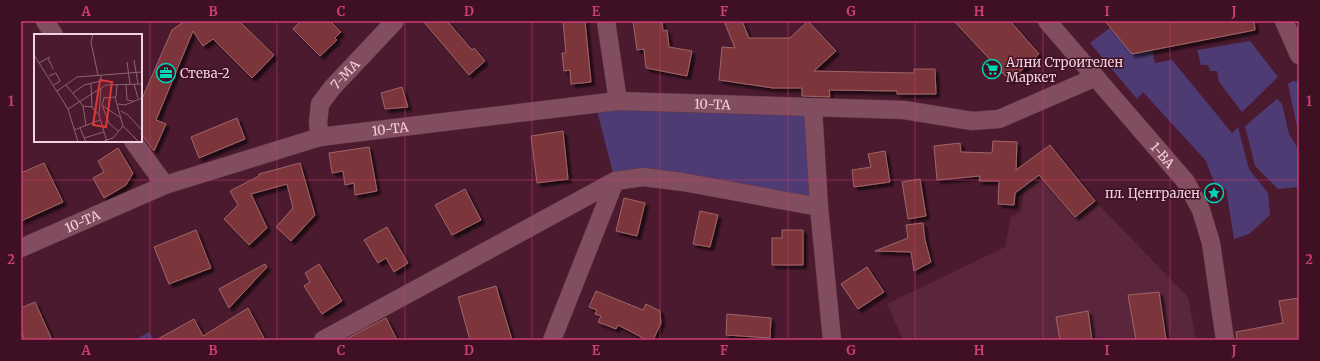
<svg xmlns="http://www.w3.org/2000/svg" width="1320" height="361" viewBox="0 0 1320 361" font-family="Merriweather,serif">
<style>
.built{fill:#5b253b}
.green{fill:#4e3b74}
.building{fill:#7b363b;stroke:#a16567;filter:url(#shadow)}
.lines{fill:none;stroke-linecap:round;stroke-linejoin:round}
.street-casing{stroke:#613849;stroke-width:19}
.street{stroke:#834d60;stroke-width:18}
.grid{fill:none;stroke:#cb3d75;stroke-width:1;stroke-opacity:0.55}
.labels{text-anchor:middle;dominant-baseline:central;stroke-width:3;stroke-linejoin:round;paint-order:stroke}
.poi-label{font-size:13px;fill:#f1d1db;stroke:#3f1024;text-anchor:start}
.street-label{font-size:13px;fill:#f1d1db;stroke:#3f1024}
.inset-road{fill:none;stroke:#8d6373;stroke-width:1}
.view{fill:#d9393a;fill-opacity:0.15;stroke:#d9393a;stroke-width:2}
.inset-edge{fill:none;stroke:#f1d1db;stroke-width:2}
.neatline{fill:none;stroke:#cb3d75;stroke-width:1.5}
.grid-label{font-size:13px;text-anchor:middle;font-weight:bold;fill:#cb3d75}
</style>
<defs>
<filter id="shadow"><feDropShadow dx="3.5" dy="3.5" stdDeviation="1" flood-color="#0009"/></filter>
</defs>
<rect width="100%" height="100%" fill="#4b1a2e"/>
<path class="built" d="M1050,145L1095,201L1188,297L1196,340H903L887,304L1005,247L1011,217L1021,211L1027,162Z"/>
<g class="green">
<path d="M1111,27L1152,49L1155,63L1172,60L1232,133L1238,127L1249,169L1268,193L1270,215L1249,234L1234,239L1226,189L1217,190L1206,161L1143,92L1137,99L1090,43Z"/>
<path d="M1250,41L1278,77L1242,112L1219,82L1217,71H1210L1208,65H1201L1197,50Z"/>
<path d="M1293,81H1299V136L1288,84Z"/>
<path d="M1277,99L1282,104L1289,134L1297,147L1299,187L1278,189L1255,166L1245,126Z"/>
<path d="M595,103L813,107L819,207L615,181Z"/>
<path d="M149,332L153,340H135Z"/>
</g>
<g class="building">
<path d="M185,21H239L274,55L252,78L213,39L203,46L193,31L156,120L166,124L154,151L141,134V101L172,30Z"/>
<path d="M301,21H330L341,32L335,38L337,40L320,56L293,29Z"/>
<path d="M423,21H447L472,50L474,48L485,61L469,75Z"/>
<path d="M563,21H585L591,82L571,84L570,70L564,71L562,53H566Z"/>
<path d="M633,21H662L663,31L667,30L669,47L692,51L687,76L646,68L644,49L637,50Z"/>
<path d="M724,21H742L749,38H790L808,21L836,51L814,71L914,73V69H935L936,94H897V91L829,90L830,97L802,96V88H773L719,80L722,47L735,48Z"/>
<path d="M954,21H1010L1039,54L1010,81Z"/>
<path d="M1105,21H1254L1255,30L1132,54Z"/>
<path d="M402,87L408,107L385,109L381,93Z"/>
<path d="M237,118L245,139L199,158L191,137Z"/>
<path d="M563,131L568,179L537,183L531,136Z"/>
<path d="M993,141L1017,142L1016,170L1050,145L1095,201L1075,217L1039,175L1015,193L1014,205L998,204L999,181H979L980,176L937,180L934,146L960,143L961,152L992,153Z"/>
<path d="M369,147L377,191L355,195L354,183L345,185L343,171L332,173L329,153Z"/>
<path d="M118,148L133,173L126,185L104,198L93,178L104,172L98,161Z"/>
<path d="M885,151L890,182L854,187L852,170L871,167L868,154Z"/>
<path d="M44,163L63,202L21,221V173Z"/>
<path d="M300,163L315,215L291,241L276,227L293,208L287,184L251,194L267,228L249,245L224,219L238,205L230,191L259,176V174Z"/>
<path d="M920,179L926,216L908,219L902,182Z"/>
<path d="M465,189L481,220L452,235L435,205Z"/>
<path d="M624,198L645,203L637,236L616,231Z"/>
<path d="M700,211L718,215L710,247L693,244Z"/>
<path d="M923,223L925,240L931,262L914,271L911,252L875,251L908,238L906,225Z"/>
<path d="M387,227L408,263L394,272L386,258L378,263L364,240Z"/>
<path d="M196,230L211,268L169,284L154,247Z"/>
<path d="M782,230H803V265H772V238H782Z"/>
<path d="M265,264L267,267L229,308L219,289Z"/>
<path d="M319,264L342,301L322,314L304,286L310,282L305,273Z"/>
<path d="M867,267L884,292L858,309L841,284Z"/>
<path d="M496,286L512,340H470L458,297Z"/>
<path d="M596,291L643,310L646,304L660,311L661,323L653,340H647L618,325L616,329L598,322L601,316L595,314L597,310L589,307Z"/>
<path d="M1159,292L1166,340H1136L1128,295Z"/>
<path d="M1299,298V340H1237L1236,332L1283,323L1279,301Z"/>
<path d="M35,302L52,340H25L21,331V308Z"/>
<path d="M248,308L265,340H156L194,319L203,336Z"/>
<path d="M1088,311L1092,340H1060L1056,317Z"/>
<path d="M727,314L771,318L770,338L726,335Z"/>
<path d="M386,318L397,340H345L365,329Z"/>
</g>
<g class="lines">
<g class="street-casing">
<g id="street">
<path d="M45,21L54,35"/>
<path d="M606,21L618,101"/>
<path id="s1" d="M1047,21L1186,182L1201,210L1211,243L1225,340"/>
<path d="M1284,21L1299,55"/>
<path d="M813,107L819,207L832,340"/>
<path id="s2" d="M320,137L318,123L320,104L332,88L395,21"/>
<path d="M133,141L165,185"/>
<path id="s3" d="M21,248L165,185L320,137L618,101L904,110L972,121L999,119L1096,77"/>
<path d="M323,340L615,181L643,177L683,182L819,207"/>
<path d="M552,340L615,181"/>
</g>
</g>
<use href="#street" class="street"/>
</g>
<path class="grid" d="M150,21V340M277,21V340M405,21V340M532,21V340M660,21V340M788,21V340M915,21V340M1043,21V340M1170,21V340M21,180H1299"/>
<defs>
<g id="supermarket-ring" transform="scale(1)"><circle r="9.5" fill="#3f1024" stroke="#01d5b6" stroke-width="1.5"/><path d="M-6-5.5h2.5l.6 2H6L4.5 2H-2.5L-4.4-4H-6ZM-1.5 3.2a1.3 1.3 0 1 0 .1 0ZM3 3.2a1.3 1.3 0 1 0 .1 0Z" fill="#01d5b6"/></g>
<g id="office-ring" transform="scale(1)"><circle r="9.5" fill="#3f1024" stroke="#01d5b6" stroke-width="1.5"/><path d="M-6-3h4V-5.5h4V-3h4V5H-6ZM-1-4.5V-3h2v-1.5ZM-6 0V1H6V0Z" fill="#01d5b6"/></g>
<g id="sight-ring" transform="scale(1)"><circle r="9.5" fill="#3f1024" stroke="#01d5b6" stroke-width="1.5"/><path d="M0-6L1.8-2.2L6-1.7L2.9 1.2L3.7 5.4L0 3.3L-3.7 5.4L-2.9 1.2L-6-1.7L-1.8-2.2Z" fill="#01d5b6"/></g>
</defs>
<g fill-rule="evenodd">
<use href="#supermarket-ring" x="992" y="69"/>
<use href="#office-ring" x="166" y="73"/>
<use href="#sight-ring" x="1214" y="193"/>
</g>
<g class="labels">
<g class="poi-label">
<text x="1006" y="62">Ални Строителен<tspan x="1006" dy="15">Маркет</tspan></text>
<text x="180" y="73">Стева-2</text>
<text x="1200" y="193" text-anchor="end">пл. Централен</text>
</g>
<g class="street-label">
<text stroke="none"><textPath href="#s2" startOffset="72">7-МА</textPath></text>
<text stroke="none"><textPath href="#s3" startOffset="714">10-ТА</textPath></text>
<text stroke="none"><textPath href="#s3" startOffset="390">10-ТА</textPath></text>
<text stroke="none"><textPath href="#s1" startOffset="177">1-ВА</textPath></text>
<text stroke="none"><textPath href="#s3" startOffset="67">10-ТА</textPath></text>
</g>
</g>
<g transform="translate(34 34)">
<rect width="108" height="108" fill="#4b1a2e"/>
<path class="inset-road" d="M59,0L57,8L64,41M0,21L34,75L44,108M14,24L19,35M100,26L104,50M93,28L96,50M5,29L16,23M15,42L22,39L26,47L20,51M57,50L58,73M92,50L93,66L99,67M100,50L104,64M32,51L49,72L52,92M67,54L65,81L73,108M23,57L43,43L108,38M39,59L50,51L67,47V41M81,63L89,92L105,108M69,64L82,63L83,51M70,64L68,71L75,89L84,97M84,70L91,71L108,64M49,72L58,73L65,81M69,72L87,84M34,75L72,51L108,50M87,77L94,81L108,96M46,94L52,108M40,96L66,86M50,104L70,98M67,108L79,104L89,92"/>
<path class="view" d="M66,46L78,48L72,93L59,91Z"/>
<rect width="108" height="108" class="inset-edge"/>
</g>
<rect width="1320" height="361" fill="none" stroke="#3f1024" stroke-width="44"/>
<rect x="22" y="22" width="1276" height="317" class="neatline"/>
<g class="grid-label">
<text x="86" y="16">A</text>
<text x="213" y="16">B</text>
<text x="341" y="16">C</text>
<text x="469" y="16">D</text>
<text x="596" y="16">E</text>
<text x="724" y="16">F</text>
<text x="851" y="16">G</text>
<text x="979" y="16">H</text>
<text x="1107" y="16">I</text>
<text x="1234" y="16">J</text>
<text x="11" y="106">1</text>
<text x="1309" y="106">1</text>
<text x="11" y="264">2</text>
<text x="1309" y="264">2</text>
<text x="86" y="355">A</text>
<text x="213" y="355">B</text>
<text x="341" y="355">C</text>
<text x="469" y="355">D</text>
<text x="596" y="355">E</text>
<text x="724" y="355">F</text>
<text x="851" y="355">G</text>
<text x="979" y="355">H</text>
<text x="1107" y="355">I</text>
<text x="1234" y="355">J</text>
</g>
</svg>
